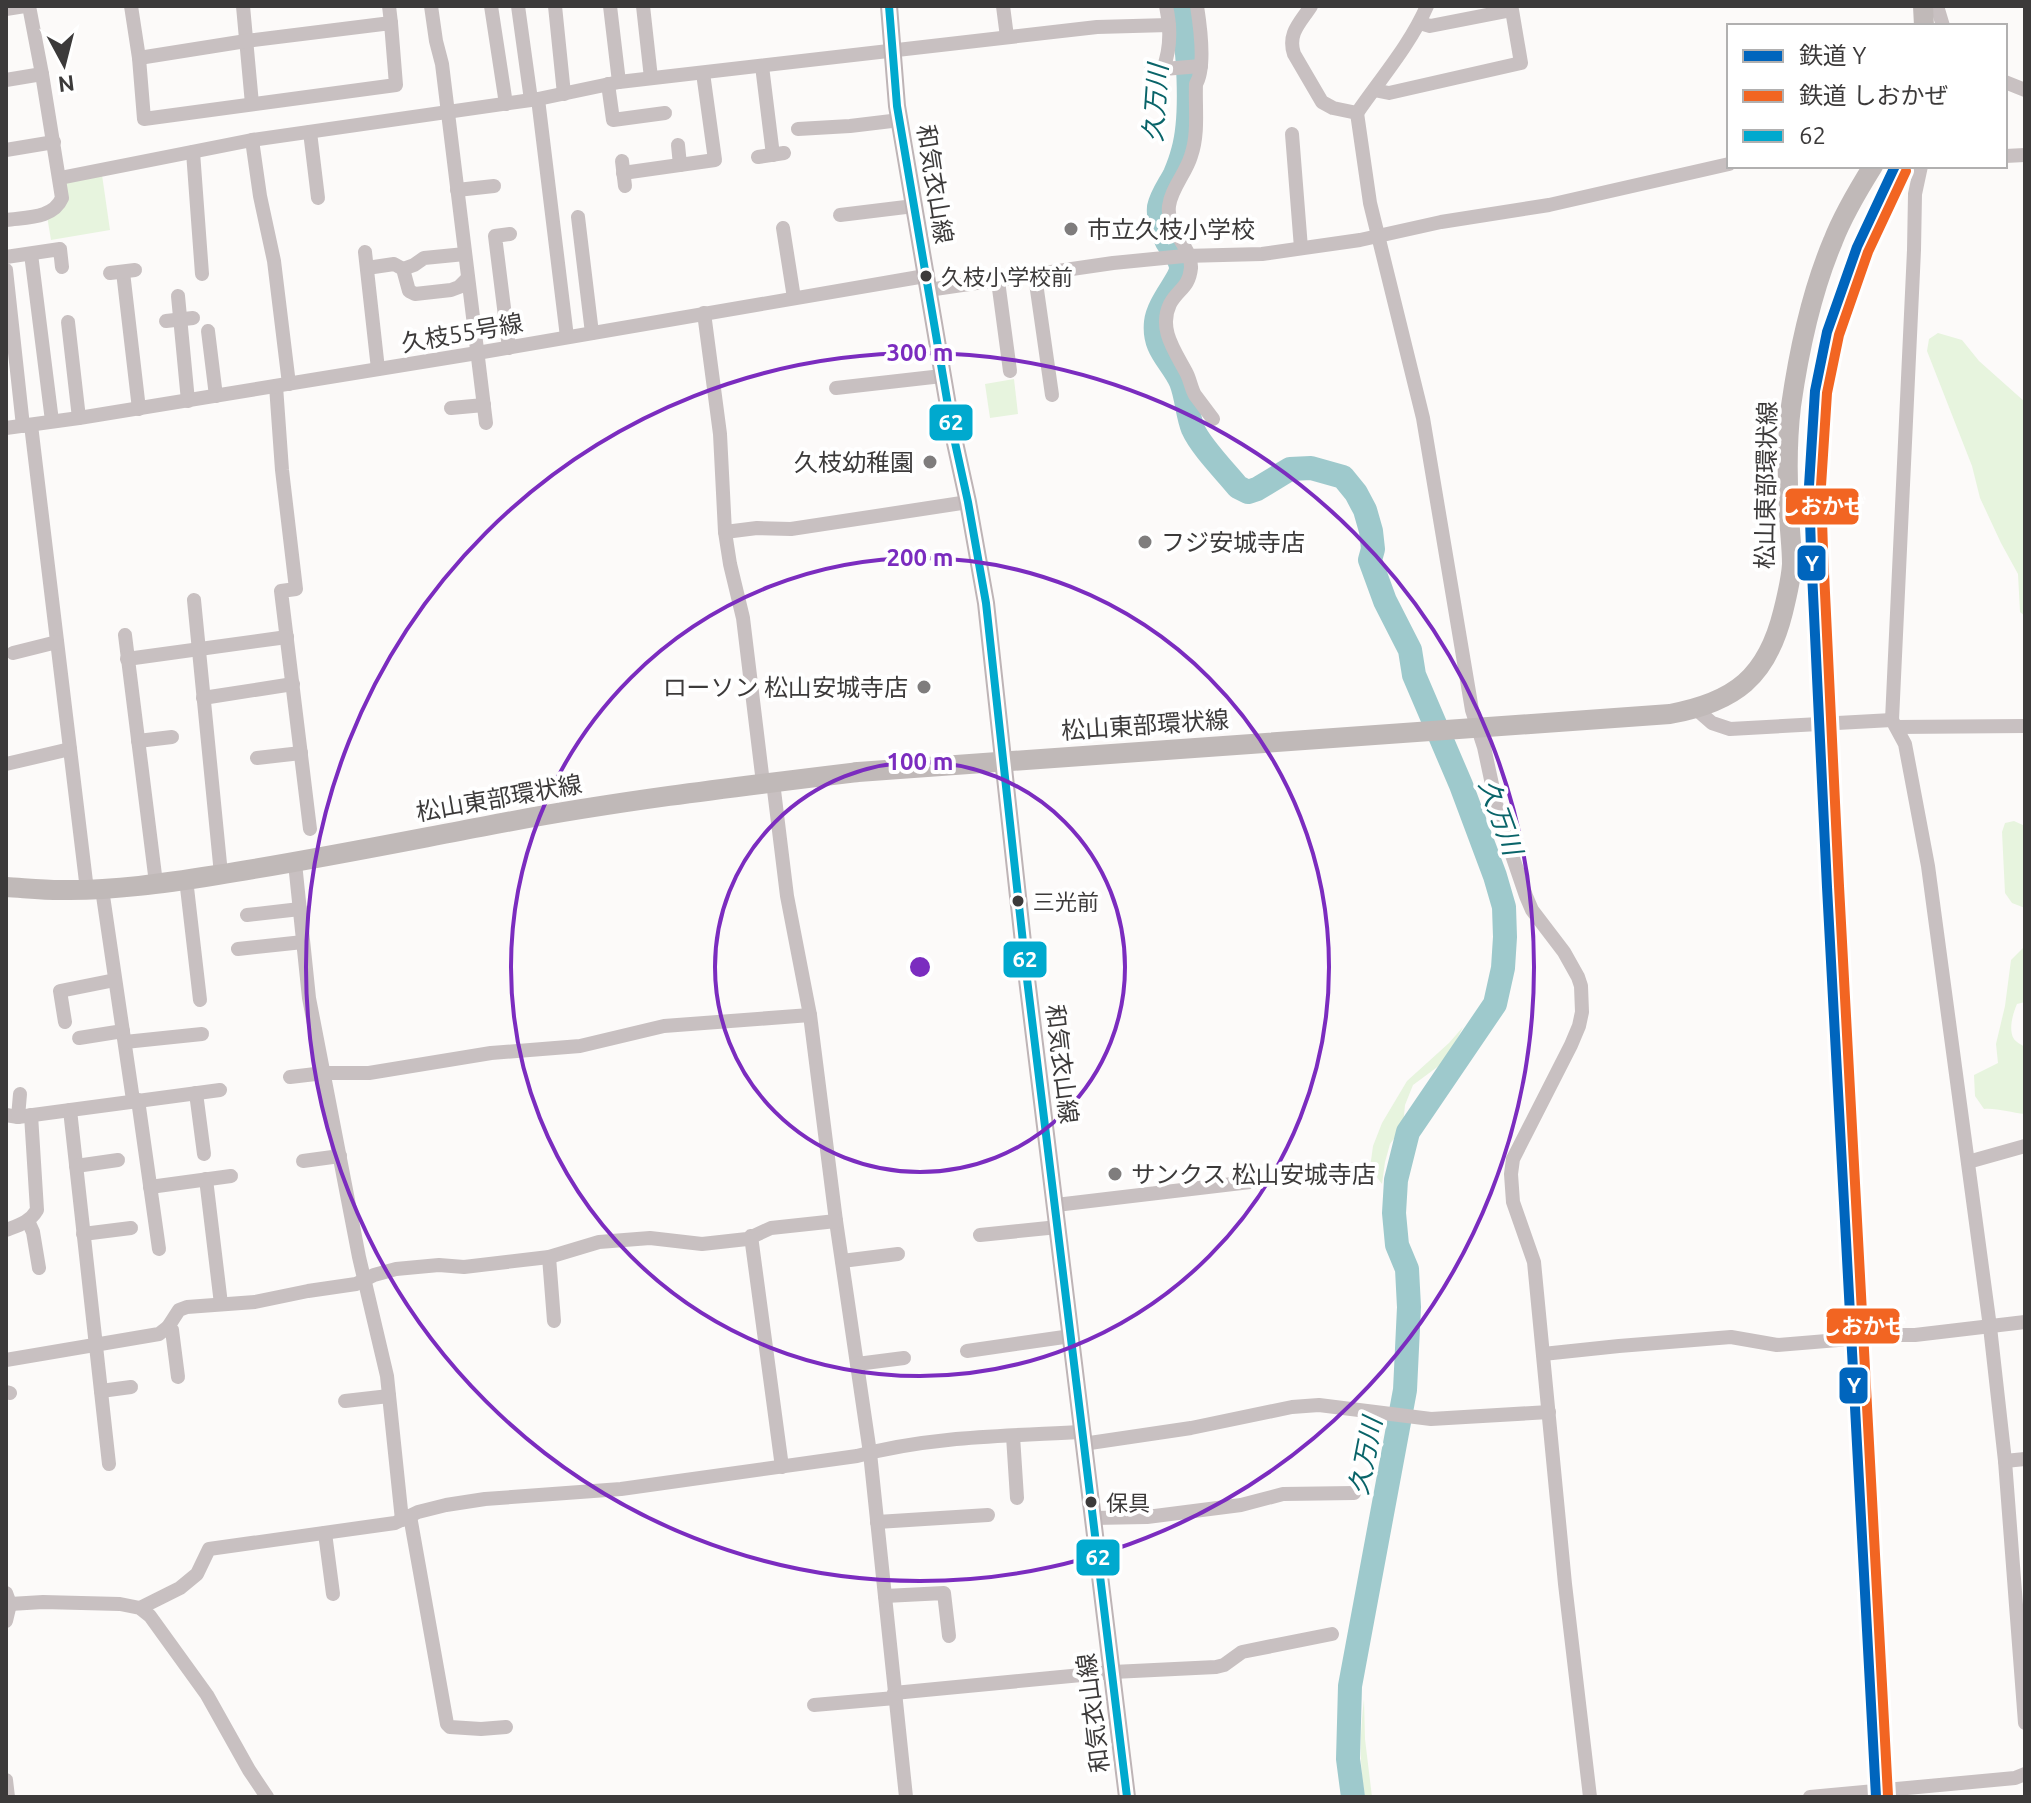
<svg xmlns="http://www.w3.org/2000/svg" width="2031" height="1803" viewBox="0 0 2031 1803" font-family="Ubuntu,'Noto Sans JP',sans-serif">
<style>
.green{fill:#e7f4de}
.lines{fill:none;stroke-linecap:round;stroke-linejoin:round}
.river{stroke:#9ec9cc;stroke-width:24}
.minor{stroke:#c8c0c1;stroke-width:14}
.secondary{stroke:#beb4b6;stroke-width:18}
.primary{stroke:#c0b9b8;stroke-width:20}
.bus-1-casing{stroke:#fff;stroke-width:14}
.bus-1{stroke:#00a9ce;stroke-width:8}
.rail-1-casing{stroke:#fff;stroke-width:16}
.rail-2-casing{stroke:#fff;stroke-width:16}
.rail-1{stroke:#0065bd;stroke-width:10}
.rail-2{stroke:#f26522;stroke-width:10}
.ring{fill:none;stroke:#7b2cbf;stroke-width:4}
.poi-dot{fill:#7f7d7d;stroke:#fff;stroke-width:3}
.bus-dot{fill:#3c3a3a;stroke:#fff;stroke-width:3}
.labels{text-anchor:middle;dominant-baseline:central;stroke-width:8;stroke-linejoin:round;paint-order:stroke}
.bus-label{font-size:22px;fill:#3c3a3a;stroke:#fff;text-anchor:start}
.street-label{font-size:24px;fill:#3c3a3a;stroke:#fff}
.poi-label{font-size:24px;fill:#3c3a3a;stroke:#fff;text-anchor:start}
.water-label{font-size:26px;font-style:italic;fill:#096469;stroke:#fff}
.centre{fill:#7b2cbf;stroke:#fff;stroke-width:4}
.ring-label{font-size:24px;text-anchor:middle;font-weight:bold;fill:#7b2cbf;stroke:#fff;stroke-width:8;stroke-linejoin:round;paint-order:stroke}
.line-badge{stroke:#fff;stroke-width:3}
.badge-label{font-size:22px;text-anchor:middle;font-weight:bold;fill:#fff}
</style>
<rect width="100%" height="100%" fill="#fcfaf9"/>
<g class="green">
<path d="M102,175L110,230L51,240L47,216L64,183Z"/>
<path d="M1938,333L1962,340L1979,361L2025,402V616L2020,612L2018,574L2001,543L1980,498L1972,466L1927,351L1929,339Z"/>
<path d="M1014,379L1018,414L990,418L985,384Z"/>
<path d="M2014,821L2025,826V908L2012,903L2005,893L2002,832L2005,823Z"/>
<path d="M2025,946V1002L2017,1004C2013,1013 2008,1030 2014,1039C2015,1041 2023,1046 2025,1047V1114C2011,1113 1998,1108 1984,1109L1975,1096L1974,1075L1998,1063L1996,1044L2005,1006L2011,960Z"/>
<path d="M1463,1027L1450,1053L1440,1065L1413,1085L1405,1105L1403,1126L1390,1144L1385,1162L1382,1184L1370,1168L1373,1146L1382,1123L1407,1081L1449,1043Z"/>
<path d="M1364,1699L1365,1739L1372,1797H1365C1359,1763 1360,1733 1364,1699Z"/>
</g>
<g class="lines">
<path class="river" d="M1179,6C1189,41 1193,116 1183,151C1181,159 1178,167 1175,174C1170,184 1161,196 1159,207C1158,218 1162,232 1167,242C1172,250 1181,259 1181,268C1182,278 1158,302 1156,322C1153,350 1171,360 1181,382C1187,397 1187,414 1193,429C1201,447 1225,471 1238,487L1248,492L1257,489L1290,469L1311,468L1343,477L1356,493L1365,510L1371,531L1373,549L1370,560L1385,601L1410,650L1414,675L1461,785L1495,876L1504,907L1505,937L1503,968L1495,1004L1408,1132L1396,1180L1394,1213L1397,1245L1407,1269L1409,1307L1405,1390L1350,1686L1348,1759L1353,1797"/>
<g class="minor">
<path d="M131,6L139,58"/>
<path d="M243,6L252,104"/>
<path d="M389,6L391,23"/>
<path d="M431,6L436,41L442,64L486,423"/>
<path d="M491,6L506,104"/>
<path d="M518,6L531,100"/>
<path d="M555,6L564,94"/>
<path d="M610,6L619,82"/>
<path d="M643,6L651,78"/>
<path d="M1003,6L1007,37"/>
<path d="M1197,6C1200,25 1206,68 1196,84C1195,108 1199,133 1191,156C1186,173 1171,189 1169,206C1166,231 1192,246 1191,268C1189,288 1178,289 1170,304C1158,329 1175,351 1186,372C1190,379 1191,388 1195,395C1201,403 1207,411 1213,419"/>
<path d="M1311,6C1301,22 1287,33 1294,54L1322,102L1333,108L1357,113L1370,203L1423,418L1472,710L1484,747L1499,817L1526,896L1532,910L1564,952L1578,977L1581,986L1582,1012L1579,1026L1571,1045L1513,1159L1511,1174L1513,1202L1534,1262L1565,1584L1590,1797"/>
<path d="M1937,6L1943,26"/>
<path d="M6,9L25,6"/>
<path d="M391,23L396,85L144,119L139,58L246,41Z"/>
<path d="M762,66L773,155"/>
<path d="M1163,69C1171,48 1171,28 1166,6"/>
<path d="M1151,70L1201,66"/>
<path d="M6,80L42,74"/>
<path d="M2005,82L2025,90"/>
<path d="M608,84L613,120L665,113"/>
<path d="M1374,90L1389,93L1521,63L1512,10L1430,26L1420,23"/>
<path d="M538,99L567,337"/>
<path d="M1357,113C1381,78 1410,45 1427,6"/>
<path d="M798,129L850,126L900,120"/>
<path d="M310,132L318,198"/>
<path d="M1292,134L1301,248"/>
<path d="M252,140L260,196L274,261L289,384"/>
<path d="M678,145L680,165"/>
<path d="M6,150L54,142"/>
<path d="M193,152L202,274"/>
<path d="M2005,156L2025,155"/>
<path d="M758,157L784,153"/>
<path d="M622,161L625,186"/>
<path d="M623,173L715,160L703,73"/>
<path d="M60,178L252,140L538,99L619,82L1097,27L1169,25"/>
<path d="M457,190L494,186"/>
<path d="M840,215L914,206"/>
<path d="M578,217L592,333"/>
<path d="M6,220C26,217 53,219 62,198L42,74L29,6"/>
<path d="M783,228L794,298"/>
<path d="M365,252L378,369"/>
<path d="M31,254L52,421"/>
<path d="M6,257L60,249L62,267"/>
<path d="M367,268L394,264L403,269L409,291L415,294L451,290L459,287L468,278"/>
<path d="M403,269L414,265L424,258L465,254"/>
<path d="M6,270L23,426"/>
<path d="M123,272L139,409"/>
<path d="M110,273L135,270"/>
<path d="M1035,276L1052,395"/>
<path d="M998,281L1010,371"/>
<path d="M928,290L1113,263L1184,256L1262,254L1360,240L1441,222L1549,205L1729,164"/>
<path d="M178,296L188,401"/>
<path d="M704,313L720,434L725,532L730,564L743,618L763,783"/>
<path d="M166,321L193,318"/>
<path d="M68,322L79,418"/>
<path d="M208,331L216,396"/>
<path d="M509,348L495,236L510,234"/>
<path d="M276,386L282,470L296,589L281,591L310,829"/>
<path d="M836,388L942,376"/>
<path d="M451,408L484,405"/>
<path d="M31,425L87,890"/>
<path d="M6,428L79,418L477,353L925,276"/>
<path d="M725,532L757,528L791,529L968,502"/>
<path d="M194,600L221,874"/>
<path d="M125,635L156,883"/>
<path d="M13,653L57,642"/>
<path d="M127,659L287,637"/>
<path d="M203,698L293,684"/>
<path d="M1696,709L1712,723L1730,729L1892,720L1905,744L1928,866L1990,1327L2005,1461L2025,1723"/>
<path d="M1892,720L1914,250L1915,194L1921,166"/>
<path d="M1897,727L2025,726"/>
<path d="M138,741L172,737"/>
<path d="M257,758L301,753"/>
<path d="M6,764L70,749"/>
<path d="M773,782L787,896L810,1015L836,1221L870,1453L906,1797"/>
<path d="M295,863L309,998L359,1257L387,1376L402,1520"/>
<path d="M186,879L200,1000"/>
<path d="M102,889L133,1100"/>
<path d="M247,915L300,909"/>
<path d="M238,949L303,942"/>
<path d="M65,1022L60,991L115,980"/>
<path d="M79,1038L123,1031"/>
<path d="M125,1042L202,1034"/>
<path d="M290,1077L324,1073H369L491,1053L580,1046L664,1026L810,1015"/>
<path d="M196,1093L204,1154"/>
<path d="M138,1100L159,1249"/>
<path d="M70,1110L109,1464"/>
<path d="M6,1115L18,1117L220,1090"/>
<path d="M18,1117L20,1094"/>
<path d="M303,1161L340,1156"/>
<path d="M1968,1162L2025,1146"/>
<path d="M76,1166L118,1160"/>
<path d="M206,1179L221,1304"/>
<path d="M150,1187L231,1176"/>
<path d="M1056,1205L1359,1169"/>
<path d="M28,1221L33,1232L39,1268"/>
<path d="M6,1230C19,1225 30,1222 37,1210L31,1115"/>
<path d="M83,1234L131,1228"/>
<path d="M980,1235L1058,1227"/>
<path d="M751,1236L782,1467"/>
<path d="M549,1257L554,1321"/>
<path d="M842,1261L898,1254"/>
<path d="M168,1327L172,1330L178,1377"/>
<path d="M967,1351L1071,1336"/>
<path d="M1543,1354L1619,1346L1731,1337L1777,1345L1899,1335H1915L2025,1322"/>
<path d="M6,1360L159,1334L168,1327L179,1310L187,1307L255,1302L308,1291L356,1284L374,1275L396,1269L439,1265L464,1267L549,1257L599,1242L650,1238L702,1244L747,1239L771,1228L836,1221"/>
<path d="M857,1364L904,1358"/>
<path d="M101,1391L131,1387"/>
<path d="M6,1392L10,1393"/>
<path d="M345,1401L389,1396"/>
<path d="M1013,1436L1017,1498"/>
<path d="M1083,1444L1191,1428L1292,1407L1319,1405L1431,1419L1549,1412"/>
<path d="M2005,1461L2025,1459"/>
<path d="M410,1516L447,1724L450,1727L481,1729L506,1727"/>
<path d="M1093,1518L1147,1517L1241,1505L1283,1494L1354,1493"/>
<path d="M877,1522L988,1515"/>
<path d="M325,1533L333,1594"/>
<path d="M6,1593L10,1604L6,1621"/>
<path d="M885,1596L944,1593L949,1636"/>
<path d="M10,1604L43,1602L120,1604L140,1608L150,1616L207,1695L249,1770L267,1797"/>
<path d="M140,1608L180,1588L197,1574L209,1549L395,1523L418,1512L446,1505L485,1499L621,1489L857,1456C930,1436 1007,1436 1082,1432"/>
<path d="M894,1693L1113,1672L1216,1667L1224,1665L1242,1652L1332,1634"/>
<path d="M814,1705L895,1698"/>
<path d="M6,1780L8,1797"/>
<path d="M1810,1797L2015,1778L2025,1774"/>
</g>
<path class="secondary" d="M889,6L897,106L952,429L968,502L986,603L1027,979L1127,1797"/>
<g class="primary">
<path d="M1923,6L1924,26"/>
<path d="M6,887C24,888 42,890 61,890C113,891 166,883 217,875C307,861 396,843 486,826C609,802 734,787 858,772L1670,714C1735,702 1767,677 1783,612C1787,596 1791,580 1792,564C1792,546 1789,527 1789,509C1787,475 1787,440 1791,406C1799,350 1811,293 1833,241C1843,215 1858,190 1873,166"/>
</g>
<g class="bus-1-casing">
<path id="bus-1" d="M889,6L897,106L952,429L968,502L986,603L1027,979L1127,1797"/>
</g>
<use href="#bus-1" class="bus-1"/>
<g class="rail-1-casing">
<path id="rail-1" d="M1876,1797L1827,887L1811,551L1809,486L1815,391L1827,332L1857,247L1895,166"/>
</g>
<g class="rail-2-casing">
<path id="rail-2" d="M1888,1796L1839,886L1823,551L1821,486L1827,393L1839,335L1868,252L1906,171"/>
</g>
<use href="#rail-1" class="rail-1"/>
<use href="#rail-2" class="rail-2"/>
</g>
<g class="ring">
<circle cx="920" cy="967" r="205"/>
<circle cx="920" cy="967" r="409"/>
<circle cx="920" cy="967" r="614"/>
</g>
<g class="poi-dot">
<circle cx="1071" cy="229" r="8"/>
<circle cx="930" cy="462" r="8"/>
<circle cx="1145" cy="542" r="8"/>
<circle cx="924" cy="687" r="8"/>
<circle cx="1115" cy="1174" r="8"/>
</g>
<g class="bus-dot">
<circle cx="926" cy="276" r="7"/>
<circle cx="1018" cy="901" r="7"/>
<circle cx="1091" cy="1502" r="7"/>
</g>
<g class="labels">
<g class="bus-label">
<text x="941" y="276">久枝小学校前</text>
<text x="1033" y="901">三光前</text>
<text x="1106" y="1502">保具</text>
</g>
<g class="street-label">
<text transform="translate(935 184) rotate(81)">和気衣山線</text>
<text transform="translate(462 333) rotate(-10)">久枝55号線</text>
<text transform="translate(1766 485) rotate(-89)">松山東部環状線</text>
<text transform="translate(1145 725) rotate(-4)">松山東部環状線</text>
<text transform="translate(499 798) rotate(-10)">松山東部環状線</text>
<text transform="translate(1062 1064) rotate(83)">和気衣山線</text>
<text transform="translate(1093 1713) rotate(-97)">和気衣山線</text>
</g>
<g class="poi-label">
<text x="1087" y="229">市立久枝小学校</text>
<text x="914" y="462" text-anchor="end">久枝幼稚園</text>
<text x="1161" y="542">フジ安城寺店</text>
<text x="908" y="687" text-anchor="end">ローソン 松山安城寺店</text>
<text x="1131" y="1174">サンクス 松山安城寺店</text>
</g>
<g class="water-label">
<text transform="translate(1155 103) rotate(-86)">久万川</text>
<text transform="translate(1501 817) rotate(70)">久万川</text>
<text transform="translate(1365 1456) rotate(-79)">久万川</text>
</g>
</g>
<circle cx="920" cy="967" r="12" class="centre"/>
<g class="ring-label">
<text x="920" y="361">300 m</text>
<text x="920" y="566">200 m</text>
<text x="920" y="770">100 m</text>
</g>
<g class="line-badge">
<rect x="928" y="403" width="46" height="39" rx="8" fill="#00a9ce"/>
<rect x="1784" y="487" width="76" height="39" rx="8" fill="#f26522"/>
<rect x="1796" y="544" width="31" height="38" rx="8" fill="#0065bd"/>
<rect x="1002" y="940" width="46" height="39" rx="8" fill="#00a9ce"/>
<rect x="1825" y="1307" width="76" height="38" rx="8" fill="#f26522"/>
<rect x="1838" y="1366" width="31" height="39" rx="8" fill="#0065bd"/>
<rect x="1075" y="1538" width="46" height="39" rx="8" fill="#00a9ce"/>
</g>
<g class="badge-label">
<text x="951" y="430">62</text>
<text x="1822" y="514">しおかぜ</text>
<text x="1812" y="571">Y</text>
<text x="1025" y="967">62</text>
<text x="1863" y="1334">しおかぜ</text>
<text x="1854" y="1393">Y</text>
<text x="1098" y="1565">62</text>
</g>
<rect width="2031" height="1803" fill="none" stroke="#3c3a3a" stroke-width="16"/>
<rect x="1727" y="24" width="280" height="144" fill="#ffffff" stroke="#b1b0b0" stroke-width="2"/>
<rect x="1743" y="50" width="40" height="12" fill="#0065bd" stroke="#b1b0b0" stroke-width="2"/>
<text x="1799" y="64" font-size="24" fill="#3c3a3a">鉄道 Y</text>
<rect x="1743" y="90" width="40" height="12" fill="#f26522" stroke="#b1b0b0" stroke-width="2"/>
<text x="1799" y="104" font-size="24" fill="#3c3a3a">鉄道 しおかぜ</text>
<rect x="1743" y="130" width="40" height="12" fill="#00a9ce" stroke="#b1b0b0" stroke-width="2"/>
<text x="1799" y="144" font-size="24" fill="#3c3a3a">62</text>
<g transform="translate(64 64) rotate(173)" stroke="#ffffff" stroke-width="6" paint-order="stroke">
<path d="M0-6L14 30L0 20L-14 30Z" fill="#3c3a3a"/>
<text y="-12" font-size="22" font-weight="bold" text-anchor="middle" fill="#3c3a3a">N</text>
</g>
</svg>
